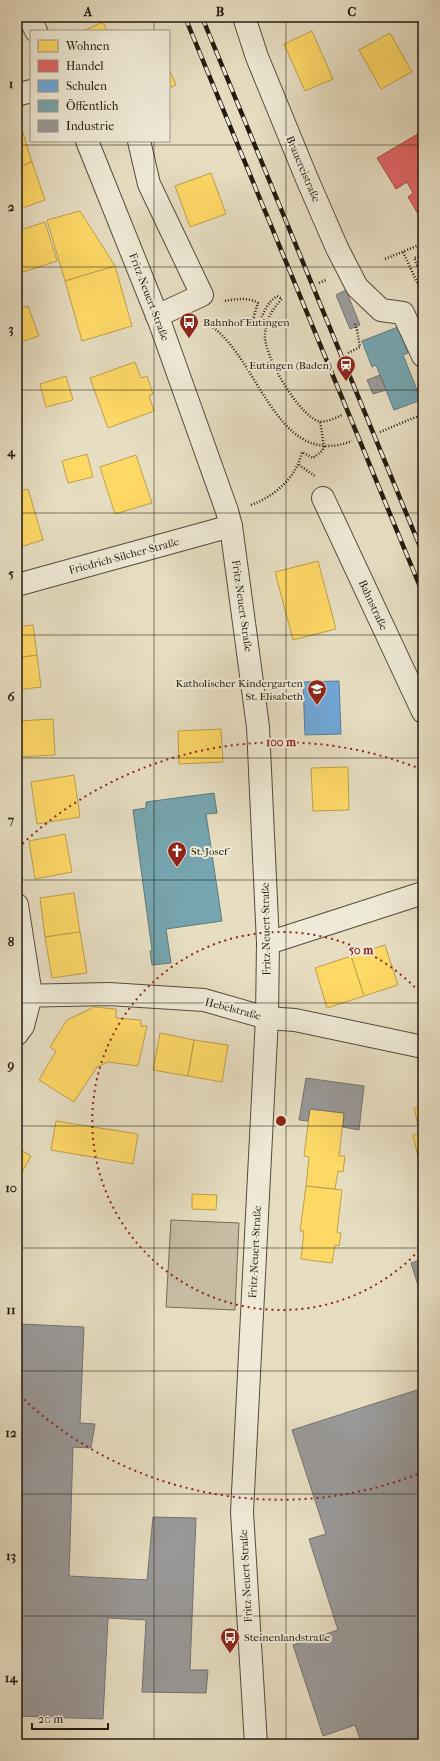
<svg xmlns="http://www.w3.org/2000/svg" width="440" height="1761" viewBox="0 0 440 1761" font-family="'IM FELL French Canon',serif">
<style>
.green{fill:#c6bda4;stroke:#746c5a}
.homes{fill:#ffd966;stroke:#bda04c}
.shops{fill:#e06666;stroke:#a74f4c}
.schools{fill:#6fa8dc;stroke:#587d9e}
.public{fill:#76a5af;stroke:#5d7b7f}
.industry{fill:#999;stroke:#767370}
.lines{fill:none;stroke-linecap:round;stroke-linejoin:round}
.minor-casing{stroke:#544b3c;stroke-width:24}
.path{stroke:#231a0f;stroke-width:2.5;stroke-dasharray:1 2;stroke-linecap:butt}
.minor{stroke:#efead7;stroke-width:22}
.rail-casing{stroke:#231a0f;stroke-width:4.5}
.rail{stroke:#efead7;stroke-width:3;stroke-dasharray:9;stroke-linecap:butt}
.grid{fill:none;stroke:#231a0f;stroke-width:1;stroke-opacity:0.55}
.ring{fill:none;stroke:#8f2418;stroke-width:2;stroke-dasharray:2 4}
.labels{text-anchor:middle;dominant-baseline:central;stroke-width:4;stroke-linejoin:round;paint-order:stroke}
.street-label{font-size:11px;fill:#231a0f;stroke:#efead7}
.poi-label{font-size:11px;fill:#231a0f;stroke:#efead7;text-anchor:start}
.centre{fill:#8f2418;stroke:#efead7;stroke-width:2}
.ring-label{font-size:12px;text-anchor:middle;font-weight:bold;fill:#8f2418;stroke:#efead7;stroke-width:4;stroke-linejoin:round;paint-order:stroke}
.neatline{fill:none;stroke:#231a0f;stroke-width:1.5}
.grid-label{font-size:13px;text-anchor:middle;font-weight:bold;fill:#231a0f}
</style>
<rect width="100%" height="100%" fill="#e7dec2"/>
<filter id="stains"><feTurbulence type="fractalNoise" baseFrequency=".005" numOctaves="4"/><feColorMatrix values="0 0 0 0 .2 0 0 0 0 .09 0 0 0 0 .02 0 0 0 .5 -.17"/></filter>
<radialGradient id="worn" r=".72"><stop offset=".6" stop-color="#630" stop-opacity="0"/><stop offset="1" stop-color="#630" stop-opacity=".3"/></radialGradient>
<path class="green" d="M171,1220L239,1223L235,1310L166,1307Z"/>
<g class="homes">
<path d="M103,22L107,31H83Z"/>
<path d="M312,31L333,79L305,91L284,44Z"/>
<path d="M390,33L412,72L381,89L359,50Z"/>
<path d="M169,69L176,85L169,88Z"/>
<path d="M21,127L32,162L17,168V128Z"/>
<path d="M32,162L45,200L17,210V168Z"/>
<path d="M211,173L226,214L190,227L175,186Z"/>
<path d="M80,211L115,266L65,281L47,220Z"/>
<path d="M45,222L57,261L17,274V231Z"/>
<path d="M115,266L132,326L82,341L65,281Z"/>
<path d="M28,306L39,336L17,343V310Z"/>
<path d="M135,362L141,378L147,376L153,394L149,396L154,411L108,428L90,378Z"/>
<path d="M66,376L73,400L46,407L40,384Z"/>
<path d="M87,454L93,477L68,483L62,461Z"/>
<path d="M136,455L152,503L115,514L100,467Z"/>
<path d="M28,489L43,540L17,548V492Z"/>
<path d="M318,561L336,629L293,640L275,572Z"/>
<path d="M33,625L37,655L17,658V627Z"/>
<path d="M37,655L41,687L17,690V658Z"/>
<path d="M53,719L55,755L20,757L17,721Z"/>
<path d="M221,729L223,762L179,764L178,731Z"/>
<path d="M348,767L349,810L313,811L311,768Z"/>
<path d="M74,775L80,817L37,824L31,782Z"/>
<path d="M65,834L72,872L35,879L29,841Z"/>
<path d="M74,893L80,932L45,937L40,898Z"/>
<path d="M80,932L87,973L52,978L45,937Z"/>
<path d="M385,945L398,985L364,996L351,956Z"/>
<path d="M351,956L364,996L327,1008L315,968Z"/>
<path d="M94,1007L116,1009V1018L141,1020V1026H147L138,1066L108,1062L97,1067L74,1102L39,1080L56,1051L50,1047L67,1020Z"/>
<path d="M160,1033L194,1040L188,1076L153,1070Z"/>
<path d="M194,1040L228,1045L222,1082L188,1076Z"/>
<path d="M423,1106V1161H419L413,1135L420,1133L414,1108Z"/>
<path d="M310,1109L344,1113L339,1156H345L343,1172L338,1171L335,1189L306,1186L309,1157L304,1156Z"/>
<path d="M56,1121L138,1134L133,1164L51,1150Z"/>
<path d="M17,1148L31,1156L17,1181Z"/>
<path d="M306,1186L342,1190L337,1232L341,1233L339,1246L335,1245L332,1263L301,1259L304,1231H300Z"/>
<path d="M192,1194L217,1195L216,1210L192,1209Z"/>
</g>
<path class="shops" d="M423,131V222L408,197L413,193L407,182L396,189L377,158Z"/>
<path class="schools" d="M339,681L341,734L305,735L303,682Z"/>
<g class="public">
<path d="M398,327L408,353L403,355L421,400L394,410L376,365L372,367L362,341Z"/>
<path d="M214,793L217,813L206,814L222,921L166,929L171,963L152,965L150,951L152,950L133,810L146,808V802Z"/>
</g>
<g class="industry">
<path d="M346,290L360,325L350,329L336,295Z"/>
<path d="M380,375L386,390L373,394L367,380Z"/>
<path d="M306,1078L364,1086L359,1130L343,1127L344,1113L310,1109L308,1121L299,1120Z"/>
<path d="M423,1259V1301L411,1263Z"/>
<path d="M21,1324L84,1327L80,1423L95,1424L91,1448L73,1447L69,1576L147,1580L153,1517L196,1518L190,1670H208L206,1693L142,1692L146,1620L108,1618L103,1719L17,1716V1418Z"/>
<path d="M423,1388V1708L417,1710L423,1728V1744H362L355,1725L323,1736L293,1645L338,1630L309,1539L326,1534L292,1430Z"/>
<path d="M423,1708V1728L417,1710Z"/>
</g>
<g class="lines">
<g class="minor-casing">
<g id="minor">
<path d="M29,17L36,31"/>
<path d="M244,17L257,57L307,179L337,248L357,287L381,310L403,313L423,356"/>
<path d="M17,95L31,91"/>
<path d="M87,141L160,323L227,511L231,526L258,727L268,943L267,1018L242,1512L256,1744"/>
<path d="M139,141L149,184L202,295L157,316"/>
<path d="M323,498L423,712"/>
<path d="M17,585L231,526"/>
<path d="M17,905L31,995L23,1026L17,1034"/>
<path d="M268,943L423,893"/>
<path d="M17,996L109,994L204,1000L267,1018L295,1020L423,1047"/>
</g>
</g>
<g class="path">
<path d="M403,252L423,295"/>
<path d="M385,259L419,245L422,255L414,258L417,265L423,263"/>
<path d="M319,283L326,280"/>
<path d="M225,301C235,299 249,297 258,303L253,319L260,322C264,311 267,303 277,296L282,299C272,309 266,320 265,334C263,355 298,414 318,421C326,423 335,418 342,415"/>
<path d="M203,321C259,349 273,472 352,441"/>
<path d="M348,353L360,347L357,330L355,324"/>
<path d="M380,432L423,414"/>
<path d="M299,465L315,476"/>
<path d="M251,505C275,496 296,478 302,452L313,458L322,451L324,447L320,421"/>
</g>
<use href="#minor" class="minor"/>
<g class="rail-casing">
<g id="rail">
<path d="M185,17L423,594"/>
<path d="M202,17L423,554"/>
</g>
</g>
<use href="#rail" class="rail"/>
</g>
<path class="grid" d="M154,17V31M286,17V1744M154,141V1744M17,145H423M17,267H423M17,390H423M17,513H423M17,635H423M17,758H423M17,880H423M17,1003H423M17,1126H423M17,1248H423M17,1371H423M17,1494H423M17,1616H423"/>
<g class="ring">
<path d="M423 1246A189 189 0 1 1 423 996"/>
<path d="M423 1472A379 379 0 0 1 18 1394M18 848A379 379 0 0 1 423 770"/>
</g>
<defs>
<g id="bus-pin" transform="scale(1)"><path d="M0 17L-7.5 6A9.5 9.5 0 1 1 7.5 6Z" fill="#8f2418" stroke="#efead7"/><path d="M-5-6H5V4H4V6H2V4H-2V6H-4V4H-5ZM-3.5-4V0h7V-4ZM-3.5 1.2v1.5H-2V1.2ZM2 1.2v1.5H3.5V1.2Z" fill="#fff"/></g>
<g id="station-pin" transform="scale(1)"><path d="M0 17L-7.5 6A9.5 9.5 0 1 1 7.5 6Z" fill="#8f2418" stroke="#efead7"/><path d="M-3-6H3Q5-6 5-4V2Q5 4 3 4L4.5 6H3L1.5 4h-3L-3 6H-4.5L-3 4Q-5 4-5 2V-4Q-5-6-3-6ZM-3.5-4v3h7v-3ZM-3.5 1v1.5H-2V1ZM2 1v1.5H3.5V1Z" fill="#fff"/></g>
<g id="school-pin" transform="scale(1)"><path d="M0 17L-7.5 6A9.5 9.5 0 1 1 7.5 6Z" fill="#8f2418" stroke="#efead7"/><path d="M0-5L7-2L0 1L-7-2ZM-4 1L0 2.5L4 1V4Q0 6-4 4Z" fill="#fff"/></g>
<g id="church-pin" transform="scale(1)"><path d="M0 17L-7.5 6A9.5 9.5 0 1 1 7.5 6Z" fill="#8f2418" stroke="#efead7"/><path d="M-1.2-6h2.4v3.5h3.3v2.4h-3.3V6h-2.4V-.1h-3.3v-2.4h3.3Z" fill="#fff"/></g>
</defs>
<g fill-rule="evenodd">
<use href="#bus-pin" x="189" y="322"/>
<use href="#station-pin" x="346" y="365"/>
<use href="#school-pin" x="317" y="689"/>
<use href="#church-pin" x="177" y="851"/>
<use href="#bus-pin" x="230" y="1637"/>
</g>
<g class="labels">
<g class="street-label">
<text transform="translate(303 169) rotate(67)">Brauereistraße</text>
<text transform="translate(149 297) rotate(69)">Fritz-Neuert-Straße</text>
<text transform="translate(124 556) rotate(-15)">Friedrich-Silcher-Straße</text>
<text transform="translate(373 605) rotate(65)">Bahnstraße</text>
<text transform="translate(242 606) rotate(82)">Fritz-Neuert-Straße</text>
<text transform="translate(266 929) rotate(-91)">Fritz-Neuert-Straße</text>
<text transform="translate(233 1009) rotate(15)">Hebelstraße</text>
<text transform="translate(255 1252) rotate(-87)">Fritz-Neuert-Straße</text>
<text transform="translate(246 1576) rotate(-93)">Fritz-Neuert-Straße</text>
</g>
<g class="poi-label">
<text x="203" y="322">Bahnhof Eutingen</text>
<text x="332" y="365" text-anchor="end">Eutingen (Baden)</text>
<text x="303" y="683" text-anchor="end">Katholischer Kindergarten<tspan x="303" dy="13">St. Elisabeth</tspan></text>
<text x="191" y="851">St. Josef</text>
<text x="244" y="1637">Steinenlandstraße</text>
</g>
</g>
<circle cx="281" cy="1121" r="6" class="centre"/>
<g class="ring-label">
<text x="281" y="746">100 m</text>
<text x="361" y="954">50 m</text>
</g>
<rect width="440" height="1761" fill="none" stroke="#e7dec2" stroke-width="44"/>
<rect x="30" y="30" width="140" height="112" fill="#efead7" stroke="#9d9787"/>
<rect x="38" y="40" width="20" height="12" fill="#ffd966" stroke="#9d9787"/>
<text x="66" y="50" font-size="12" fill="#231a0f">Wohnen</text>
<rect x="38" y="60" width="20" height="12" fill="#e06666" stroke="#9d9787"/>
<text x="66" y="70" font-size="12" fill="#231a0f">Handel</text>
<rect x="38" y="80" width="20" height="12" fill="#6fa8dc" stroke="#9d9787"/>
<text x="66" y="90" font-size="12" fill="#231a0f">Schulen</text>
<rect x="38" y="100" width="20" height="12" fill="#76a5af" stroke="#9d9787"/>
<text x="66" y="110" font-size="12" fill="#231a0f">Öffentlich</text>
<rect x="38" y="120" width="20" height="12" fill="#999999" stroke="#9d9787"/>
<text x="66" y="130" font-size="12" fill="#231a0f">Industrie</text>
<path d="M32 1723v6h76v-6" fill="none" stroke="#231a0f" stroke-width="2"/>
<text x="38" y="1723" font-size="12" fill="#231a0f" stroke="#efead7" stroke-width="3" paint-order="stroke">20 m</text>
<rect x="22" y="22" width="396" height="1717" class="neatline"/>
<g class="grid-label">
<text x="88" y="16">A</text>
<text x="220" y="16">B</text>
<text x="352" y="16">C</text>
<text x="11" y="88">1</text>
<text x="11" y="211">2</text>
<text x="11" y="333">3</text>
<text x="11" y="456">4</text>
<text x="11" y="578">5</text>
<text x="11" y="701">6</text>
<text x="11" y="824">7</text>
<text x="11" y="946">8</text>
<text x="11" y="1069">9</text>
<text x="11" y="1192">10</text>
<text x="11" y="1314">11</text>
<text x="11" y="1437">12</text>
<text x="11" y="1560">13</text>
<text x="11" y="1682">14</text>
</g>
<rect width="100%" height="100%" filter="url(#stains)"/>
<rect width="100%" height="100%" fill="url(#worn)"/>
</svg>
